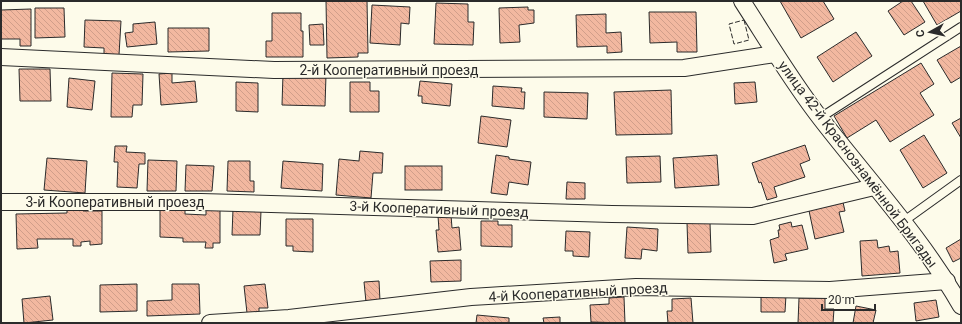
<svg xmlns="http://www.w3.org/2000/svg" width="962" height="324" viewBox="0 0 962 324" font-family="Roboto,sans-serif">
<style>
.building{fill:url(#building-back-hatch);stroke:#2b2b2b}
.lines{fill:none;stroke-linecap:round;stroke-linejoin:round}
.lane-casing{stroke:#2b2b2b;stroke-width:10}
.street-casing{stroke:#2b2b2b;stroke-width:18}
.lane{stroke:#fdfbea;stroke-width:8}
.street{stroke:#fdfbea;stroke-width:16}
.fence{stroke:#2b2b2b;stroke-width:1;stroke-dasharray:5 2;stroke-linecap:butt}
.labels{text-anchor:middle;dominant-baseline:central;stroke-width:3;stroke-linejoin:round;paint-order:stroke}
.street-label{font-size:14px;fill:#2b2b2b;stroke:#fdfbea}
</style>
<defs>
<pattern id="building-back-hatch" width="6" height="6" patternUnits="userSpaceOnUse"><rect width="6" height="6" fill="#f2b8a0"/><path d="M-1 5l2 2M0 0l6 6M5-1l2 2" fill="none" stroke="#d09e8a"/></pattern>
</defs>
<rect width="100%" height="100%" fill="#fdfbea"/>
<g class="building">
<path d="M326,1H367L368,53H358V57L327,58Z"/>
<path d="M780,1H823L834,19L801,38Z"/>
<path d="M903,1H911L925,22L904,35L888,11Z"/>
<path d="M923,1H961V11L937,25Z"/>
<path d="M436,3L468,4V22H474L473,45L434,44Z"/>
<path d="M372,5L410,7L409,24L401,23L400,45L370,43Z"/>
<path d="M528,7V10H534V23L519,25L520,42L500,43L499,8Z"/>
<path d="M35,8H64L65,37L35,38Z"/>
<path d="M31,9V46H20V39H1V10Z"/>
<path d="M649,12H696L697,52H677V42L650,43Z"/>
<path d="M272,13H301V31H303V57H266V41H272Z"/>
<path d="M606,14V33L621,32L622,52L607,53V46L577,47L576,15Z"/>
<path d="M85,20L121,21L119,55L104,54V48L84,47Z"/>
<path d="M155,22L157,44L127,47L125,33L133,32V24Z"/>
<path d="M323,24L324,45H310L309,25Z"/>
<path d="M168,28H209V51L168,52Z"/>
<path d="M856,32L872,56L833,82L817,57Z"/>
<path d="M961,46V77L951,83L937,60Z"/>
<path d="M921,63L934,84L920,93L934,115L890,142L876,120L847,138L834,116Z"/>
<path d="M19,69H50L51,101H20Z"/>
<path d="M112,73L143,74L142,105H133L132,117H111Z"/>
<path d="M172,73V83L195,81L197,102L161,105L159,74Z"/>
<path d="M283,74L326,75L325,106L282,105Z"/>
<path d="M69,78L95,81L92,110L67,107Z"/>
<path d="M420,81L452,84L450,106L422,103V96H418Z"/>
<path d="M236,82L258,83V112L236,111Z"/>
<path d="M350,82H370V91H379V112H350Z"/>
<path d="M755,82L757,102L735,104L734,83Z"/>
<path d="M493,86L522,88L521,92H525L524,109L492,106Z"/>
<path d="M671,90L672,134L616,135L614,92Z"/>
<path d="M544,92L588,93L587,119L544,117Z"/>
<path d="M481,116L511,120L507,147L478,143Z"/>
<path d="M961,118V138L952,123Z"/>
<path d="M924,135L947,173L923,188L900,150Z"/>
<path d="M805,145L810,160L800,164L805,177L774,187L777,197L767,200L761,182L759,183L752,163Z"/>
<path d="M115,146H127L126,152L145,153V164H139L137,188L117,187L118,162H114Z"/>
<path d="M360,151L383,153L382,173H373L371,198L336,195L339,159L359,161Z"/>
<path d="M496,155L509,157V159L531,162L528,185L509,182L507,195L491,193Z"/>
<path d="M717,155L719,185L675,188L673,158Z"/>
<path d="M660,156L661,182L627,183L626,157Z"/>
<path d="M47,158L87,161L85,193L44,190Z"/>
<path d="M148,160L177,161L176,191H147Z"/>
<path d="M228,161H250V181H254V192L227,191Z"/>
<path d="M283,161L323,164L322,191L281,188Z"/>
<path d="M186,165L214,166L212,191H185Z"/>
<rect x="405" y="166" width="37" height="24"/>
<path d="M567,182L585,183V199H566Z"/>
<path d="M842,198L845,211L839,212L844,232L815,239L808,206Z"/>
<path d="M206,206H220V243H213V248H205L206,242H183V238L160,237V207L185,208V214L206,215Z"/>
<path d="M83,207V211H102V244L90,245V241L81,242V246H73V239H37L38,248L17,249L16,214L67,213V208Z"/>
<path d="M233,209L261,211L260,235H232Z"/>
<path d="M451,215L452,228L459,227L461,250L438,252L436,230H439L438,216Z"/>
<path d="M286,219H313V252L293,251V246H286Z"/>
<path d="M481,221H498V225H512V247L481,246Z"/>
<path d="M791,222L792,227L802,225L808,249L785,254L787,260L774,263L770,240L779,237L778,230H780L779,225Z"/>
<path d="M687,223H710L711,252L688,253Z"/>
<path d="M627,227L658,229L657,251L642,249L641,259L625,258Z"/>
<path d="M566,231L590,232L589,257L573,256V251H565Z"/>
<path d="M961,239V258L953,262L946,248Z"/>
<path d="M877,240L878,248L889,246L890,252L898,251L900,273L862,276L860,241Z"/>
<path d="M461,260V281L431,282L430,261Z"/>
<path d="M379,281L380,301L366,302L364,282Z"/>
<path d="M137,284V311L100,312V285Z"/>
<path d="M172,284H199L200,314L147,316V301L172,300Z"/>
<path d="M265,284L268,308H259V312L247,313L244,286Z"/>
<path d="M761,294L786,295L785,312H761Z"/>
<path d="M50,296L53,320L24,323L22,299Z"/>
<path d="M624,297L625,323L591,322L590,305L609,304V298Z"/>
<path d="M691,298L693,323H668L667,311H672V299Z"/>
<path d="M799,298H825V309H834L833,323H798Z"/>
<path d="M936,300L939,317L916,321L914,303Z"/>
<path d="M856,306L876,310L873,323H853Z"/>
<path d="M477,315L509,318V323H476Z"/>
<path d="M560,317V323H544L543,318Z"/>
</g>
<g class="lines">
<g class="lane-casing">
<g id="lane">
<path d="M820,118L961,27"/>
<path d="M904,221L961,180"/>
</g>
</g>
<g class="street-casing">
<g id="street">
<path d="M742,1C768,41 792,82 821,119C869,181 922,238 961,306"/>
<path d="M1,57L274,70L684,68L775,54"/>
<path d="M1,202H201L612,214L753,216L874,187"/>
<path d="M210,323L289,318L471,297L636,287L830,290L947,281"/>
</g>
</g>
<use href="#lane" class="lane"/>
<use href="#street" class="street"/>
<path class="fence" d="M744,20L749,40L734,44L729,24Z"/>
</g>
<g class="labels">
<g class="street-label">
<text x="389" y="70">2-й Кооперативный проезд</text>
<text transform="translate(858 164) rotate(53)">улица 42-й Краснознамённой Бригады</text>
<text x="115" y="202">3-й Кооперативный проезд</text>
<text transform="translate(439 209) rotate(2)">3-й Кооперативный проезд</text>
<text transform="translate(578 292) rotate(-3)">4-й Кооперативный проезд</text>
</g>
</g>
<rect width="962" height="324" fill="none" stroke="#2b2b2b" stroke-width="4"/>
<g transform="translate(930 32) rotate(262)" stroke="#fdfbea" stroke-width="3" paint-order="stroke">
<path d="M0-3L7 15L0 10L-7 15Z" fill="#2b2b2b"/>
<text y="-6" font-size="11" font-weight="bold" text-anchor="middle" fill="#2b2b2b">С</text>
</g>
<path d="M822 304v6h53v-6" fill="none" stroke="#2b2b2b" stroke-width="2"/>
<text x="828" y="304" font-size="12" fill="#2b2b2b" stroke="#fdfbea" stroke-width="3" paint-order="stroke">20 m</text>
</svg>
